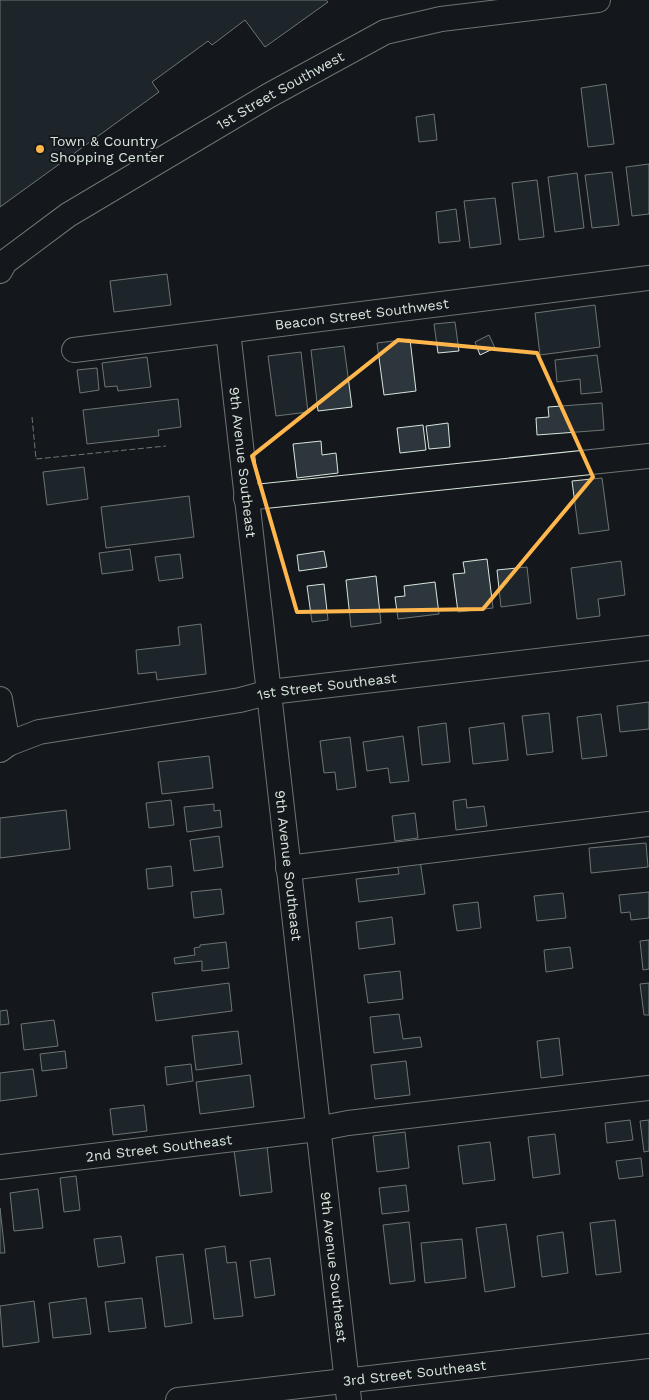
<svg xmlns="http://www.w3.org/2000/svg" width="649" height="1400" viewBox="0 0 649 1400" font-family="'Work Sans',sans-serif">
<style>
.building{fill:#2c363c;stroke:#d8e6dc}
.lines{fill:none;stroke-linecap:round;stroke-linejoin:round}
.minor-casing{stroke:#d8e6dc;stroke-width:26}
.minor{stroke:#14181c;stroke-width:24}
.fence{stroke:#d8e6dc;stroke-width:1;stroke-dasharray:6 2.5;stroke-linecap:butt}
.marked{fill:none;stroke:#ffb74d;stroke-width:4;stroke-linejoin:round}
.poi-dot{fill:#ffb74d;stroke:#14181c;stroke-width:2}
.labels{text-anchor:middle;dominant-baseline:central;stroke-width:4;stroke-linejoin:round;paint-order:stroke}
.street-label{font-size:14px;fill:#d8e6dc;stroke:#14181c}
.poi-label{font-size:14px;fill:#d8e6dc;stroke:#14181c;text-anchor:start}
</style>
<rect width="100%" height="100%" fill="#14181c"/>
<g class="building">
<path d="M0,0H326L328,2L265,47L245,20L212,45L208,41L152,82L159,92L0,207Z"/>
<path d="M606,84L614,144L588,147L581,88Z"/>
<path d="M434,114L437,140L419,142L416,117Z"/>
<path d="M649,164V214L632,216L626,167Z"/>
<path d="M612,172L619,225L592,228L585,175Z"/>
<path d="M577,173L584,228L555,232L548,177Z"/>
<path d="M537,180L544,237L519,240L512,183Z"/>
<path d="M495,198L501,244L470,248L464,201Z"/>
<path d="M456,209L460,241L439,243L436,212Z"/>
<path d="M167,274L171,305L114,312L110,281Z"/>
<path d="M595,305L600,347L540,355L535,313Z"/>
<path d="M455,322L459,351L438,353L434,324Z"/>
<path d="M489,335L495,348L480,355L475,342Z"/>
<path d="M410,339L416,391L384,395L377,343Z"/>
<path d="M344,346L352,407L318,411L311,350Z"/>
<path d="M301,352L308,412L276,416L268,356Z"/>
<path d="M597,355L602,392L581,394L580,379L557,382L555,360Z"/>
<path d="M147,357L151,387L118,391L117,386L105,387L102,363Z"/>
<path d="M97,368L99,390L80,393L77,370Z"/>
<path d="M178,399L181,427L158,430L159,436L87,444L83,410Z"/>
<path d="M602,403L604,430L537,435L536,418L549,417L548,407Z"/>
<path d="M448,423L450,447L429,449L426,426Z"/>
<path d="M423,425L426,450L400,453L397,428Z"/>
<path d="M321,441L322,455L336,453L338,473L297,478L293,444Z"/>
<path d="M84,467L88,499L47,505L43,472Z"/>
<path d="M602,478L609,530L579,534L572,481Z"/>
<path d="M189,496L194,537L106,548L101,507Z"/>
<path d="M130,549L133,570L102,574L99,553Z"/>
<path d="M324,551L327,567L299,571L297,555Z"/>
<path d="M180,554L183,578L159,581L155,557Z"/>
<path d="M487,559L493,608L458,612L453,574L465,573L463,562Z"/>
<path d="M621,561L625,595L598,599L600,616L577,619L571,568Z"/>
<path d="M527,567L531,603L501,607L497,570Z"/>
<path d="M376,576L381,623L351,627L346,580Z"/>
<path d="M435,582L439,614L398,619L395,597L405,596L404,586Z"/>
<path d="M324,584L328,620L312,622L307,586Z"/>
<path d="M201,624L206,674L157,680L156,672L138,674L136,650L180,645L178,627Z"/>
<path d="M649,702V729L620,732L617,706Z"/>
<path d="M549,713L553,752L527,755L522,716Z"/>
<path d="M601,714L607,756L582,759L577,717Z"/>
<path d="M446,723L450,762L422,765L418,727Z"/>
<path d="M504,723L508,760L473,764L469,728Z"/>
<path d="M403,736L409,781L390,783L388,768L367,771L363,742Z"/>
<path d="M350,737L356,787L337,790L335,772L324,773L320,741Z"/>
<path d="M209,756L213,788L162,794L158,762Z"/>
<path d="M466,799L467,808L484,806L487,826L456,830L453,801Z"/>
<path d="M171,800L174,825L149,828L146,803Z"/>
<path d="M214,804V811L220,810L222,827L187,832L184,807Z"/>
<path d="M66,810L70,849L0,858V818Z"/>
<path d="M415,813L418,838L395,841L392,816Z"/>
<path d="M219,836L223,867L194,871L190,840Z"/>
<path d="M646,843L648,867L591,873L589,848Z"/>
<path d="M420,860L425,894L359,902L356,879L399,874L397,863Z"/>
<path d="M171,866L173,886L148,889L146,869Z"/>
<path d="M221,889L224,914L194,918L191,892Z"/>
<path d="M649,892V918L631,920L630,912L621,913L619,895Z"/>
<path d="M563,893L566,918L537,921L534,896Z"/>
<path d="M478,902L481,928L457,931L453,905Z"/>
<path d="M392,917L395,944L359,949L356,922Z"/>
<path d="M649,940V969L643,970L640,941Z"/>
<path d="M226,942L229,968L202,971V961L175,964L174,958L195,955L194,948L200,947V945Z"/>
<path d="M570,947L573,968L546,972L544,950Z"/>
<path d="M400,971L403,999L368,1003L364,975Z"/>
<path d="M229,983L232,1011L156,1021L152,993Z"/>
<path d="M649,983V1015H644L640,984Z"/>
<path d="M7,1010L9,1024L0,1025V1011Z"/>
<path d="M399,1014L403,1039L420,1037L422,1047L374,1053L370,1017Z"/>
<path d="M54,1020L58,1046L24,1050L21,1024Z"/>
<path d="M238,1031L242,1064L196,1070L192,1036Z"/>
<path d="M559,1038L563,1075L541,1078L537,1041Z"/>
<path d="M65,1051L67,1068L42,1071L40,1054Z"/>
<path d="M406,1061L410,1095L375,1099L371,1065Z"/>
<path d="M191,1064L193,1081L167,1085L165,1067Z"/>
<path d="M33,1069L37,1096L0,1101V1073Z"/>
<path d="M250,1075L254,1107L200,1114L196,1082Z"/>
<path d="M144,1105L147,1131L113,1135L110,1109Z"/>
<path d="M630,1120L633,1140L607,1143L605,1123Z"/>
<path d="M649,1120V1151L644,1152L640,1121Z"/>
<path d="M405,1132L409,1168L377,1172L373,1136Z"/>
<path d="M555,1134L560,1174L533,1178L528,1137Z"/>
<path d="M490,1142L495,1180L463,1184L458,1146Z"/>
<path d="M267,1146L272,1192L240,1196L234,1150Z"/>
<path d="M641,1158L643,1176L619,1179L616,1161Z"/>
<path d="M76,1176L80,1210L64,1212L60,1178Z"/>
<path d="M406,1185L409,1211L382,1214L379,1188Z"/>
<path d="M38,1189L43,1228L14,1231L10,1193Z"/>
<path d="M0,1208L5,1253H0Z"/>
<path d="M615,1220L621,1272L596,1275L590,1223Z"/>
<path d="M409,1222L415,1281L390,1284L383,1225Z"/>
<path d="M506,1224L515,1287L485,1292L476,1228Z"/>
<path d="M563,1232L568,1273L542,1277L537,1236Z"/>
<path d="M121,1236L125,1263L98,1267L94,1239Z"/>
<path d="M462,1239L466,1278L425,1283L421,1243Z"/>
<path d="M225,1246L227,1263L236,1262L243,1316L214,1319L205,1249Z"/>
<path d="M183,1254L192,1323L165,1327L156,1257Z"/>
<path d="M270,1258L275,1295L255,1298L250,1261Z"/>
<path d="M86,1298L91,1334L53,1338L49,1303Z"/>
<path d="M142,1298L146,1328L109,1332L105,1302Z"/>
<path d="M34,1301L39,1342L3,1347L0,1306Z"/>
</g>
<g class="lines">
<g class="minor-casing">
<g id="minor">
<path id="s1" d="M0,271L5,262L68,215L268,96L385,32L441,19L598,0"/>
<path id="s2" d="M228,331L349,1400"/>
<path id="s3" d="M74,350L649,278"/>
<path d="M246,498L649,456"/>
<path d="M0,699L8,744"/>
<path id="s4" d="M0,750L8,744L39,732L240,700L270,692L649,648"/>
<path d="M288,868L649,824"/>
<path id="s5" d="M0,1167L317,1129L348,1123L649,1088"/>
<path id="s6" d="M178,1400L649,1346"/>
</g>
</g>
<use href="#minor" class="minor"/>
<path class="fence" d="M32,417L36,459L166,446"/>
</g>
<path d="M0 0H649V1400H0ZM398,340L537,353L593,477L483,609L297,612L252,456Z" fill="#14181c" fill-opacity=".55" fill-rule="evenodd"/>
<path class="marked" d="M398,340L537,353L593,477L483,609L297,612L252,456Z"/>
<circle class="poi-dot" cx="40" cy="149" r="5"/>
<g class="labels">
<g class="street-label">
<text stroke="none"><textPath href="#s1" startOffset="335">1st Street Southwest</textPath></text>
<text stroke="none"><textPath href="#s3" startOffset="290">Beacon Street Southwest</textPath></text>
<text stroke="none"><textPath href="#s2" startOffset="132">9th Avenue Southeast</textPath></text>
<text stroke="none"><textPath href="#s4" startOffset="335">1st Street Southeast</textPath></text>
<text stroke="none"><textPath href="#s2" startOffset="538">9th Avenue Southeast</textPath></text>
<text stroke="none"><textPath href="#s5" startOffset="160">2nd Street Southeast</textPath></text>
<text stroke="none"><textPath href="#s2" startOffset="942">9th Avenue Southeast</textPath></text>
<text stroke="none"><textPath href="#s6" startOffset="238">3rd Street Southeast</textPath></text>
</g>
<g class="poi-label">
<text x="50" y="141">Town &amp; Country<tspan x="50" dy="16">Shopping Center</tspan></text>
</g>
</g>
</svg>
